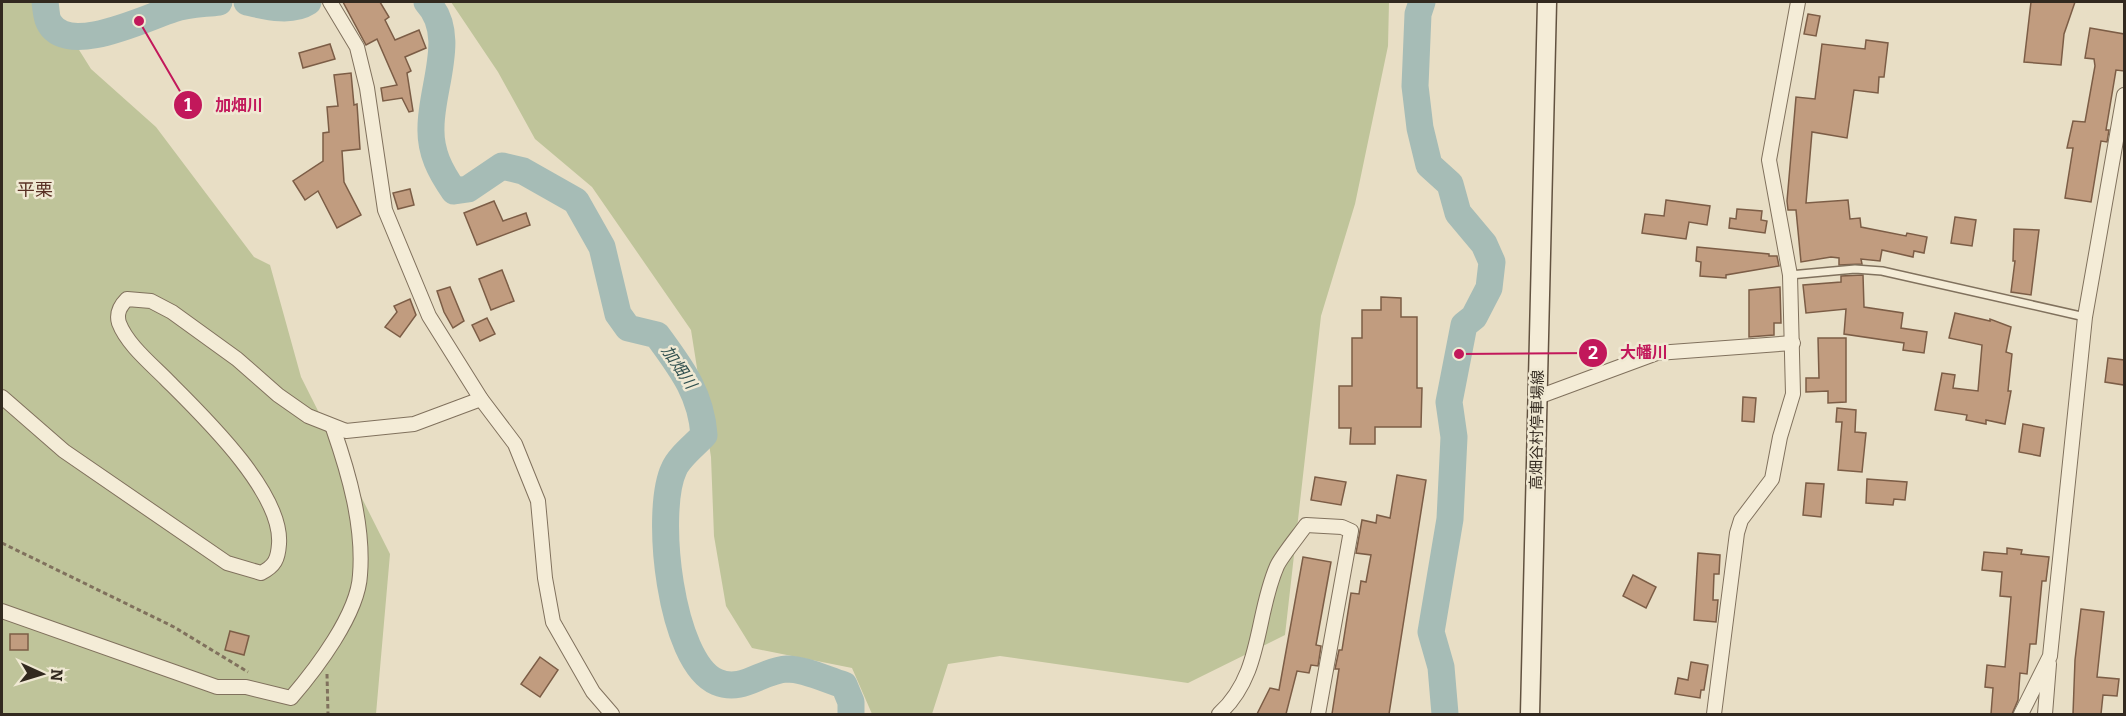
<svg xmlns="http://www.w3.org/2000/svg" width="2126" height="716" viewBox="0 0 2126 716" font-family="Bitter,'Noto Sans JP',serif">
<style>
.green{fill:#bfc49a}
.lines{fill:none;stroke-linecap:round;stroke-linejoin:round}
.river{stroke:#a6bcb6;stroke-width:27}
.building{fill:#c19c7f;stroke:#7c5d46;stroke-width:1.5}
.lane-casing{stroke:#80715d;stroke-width:10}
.street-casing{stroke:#80715d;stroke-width:16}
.secondary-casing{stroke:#625240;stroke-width:21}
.path{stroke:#80715d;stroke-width:3;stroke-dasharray:4.5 3;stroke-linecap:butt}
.lane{stroke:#f4ecd7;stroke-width:7}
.street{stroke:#f4ecd7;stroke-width:14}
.secondary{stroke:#f4ecd7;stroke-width:18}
.labels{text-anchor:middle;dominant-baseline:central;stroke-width:5;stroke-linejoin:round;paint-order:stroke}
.street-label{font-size:15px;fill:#32291f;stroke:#f0e9d3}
.water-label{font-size:16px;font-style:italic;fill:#30504f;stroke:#f0e9d3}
.quarter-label{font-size:18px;fill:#593024;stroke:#f0e9d3}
.leader{fill:none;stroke:#c2185b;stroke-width:2}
.callout-dot{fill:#c2185b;stroke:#f0e9d3;stroke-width:2}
.mark-label{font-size:18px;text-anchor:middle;font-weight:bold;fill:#fff}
.callout-label{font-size:16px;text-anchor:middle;font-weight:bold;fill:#c2185b;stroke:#f0e9d3;stroke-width:5;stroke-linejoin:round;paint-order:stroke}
</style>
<rect width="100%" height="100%" fill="#e8dec5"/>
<g class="green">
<path d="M2,2H49L91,69L156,127L254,257L270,265L301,377L390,554L376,714H2Z"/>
<path d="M451,2H1389L1388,46L1355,204L1321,316L1285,635L1188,683L1000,656L948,664L932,714H872L852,668L752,648L726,606L714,536L711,457L691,330L592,187L535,139L498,72Z"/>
</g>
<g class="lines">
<g class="river">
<path d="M45,2C46,8 46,19 50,24C70,56 147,17 173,9C187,4 204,4 219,2"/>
<path d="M247,2C265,6 291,13 308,2"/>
<path d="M427,2C458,34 431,87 431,127C430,152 440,171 454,191L468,189L502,166L523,171L576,201L602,247L618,314L628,328L657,335C681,368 701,393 704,435C695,445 679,457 674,469C654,511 670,662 717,682C743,693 762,670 787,669C805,669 827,680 844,685L851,702V714"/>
<path d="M1422,2L1418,14L1415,86L1420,128L1429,165L1450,184L1458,213L1484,244L1492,262L1489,288L1474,317L1464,325L1449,402L1454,437L1450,519L1431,632L1441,667L1445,714"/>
</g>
</g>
<g class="building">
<path d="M343,2H380L389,17L385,20L395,40L419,30L426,48L405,57L411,71L407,73L413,111L409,112L402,98L383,101L381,88L397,85L377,39L366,45Z"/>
<path d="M2031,2H2075L2064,34L2061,65L2024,62Z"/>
<path d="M1808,14L1820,16L1816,36L1804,34Z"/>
<path d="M2090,28L2124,34V71L2116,70L2106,130H2109L2107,142L2101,141L2091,202L2065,198L2073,148H2067L2073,121L2085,122L2095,66L2094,59L2085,58Z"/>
<path d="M1866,40L1888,43L1884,77H1879L1878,93L1854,90L1847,138L1812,132L1806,203L1848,200L1850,219L1860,218L1861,227L1906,236L1907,233L1927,237L1924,253L1914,251L1913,257L1882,250L1880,261L1861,259L1862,264L1839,265V258L1831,257L1801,262L1796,210H1788L1787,201L1796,97L1815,99L1822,44L1865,49Z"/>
<path d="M330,44L335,59L303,68L299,53Z"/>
<path d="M351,73L354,105L357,104L360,149L342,151L344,182L361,215L337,228L318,191L305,200L293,181L323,161V133L329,132L327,107L338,106L334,75Z"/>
<path d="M410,189L414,205L398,209L393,193Z"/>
<path d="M1666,200L1710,206L1707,225L1689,222L1686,239L1642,233L1645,214L1664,216Z"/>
<path d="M494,201L503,221L526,213L530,225L477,245L464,213Z"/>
<path d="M1737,209L1762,211L1761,220L1767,221L1765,233L1729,228L1730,218L1736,219Z"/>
<path d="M1955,217L1976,220L1972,246L1951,243Z"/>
<path d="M2014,229L2039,230L2031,295L2011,292L2015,261H2013Z"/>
<path d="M1697,247L1769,254V256H1777L1779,266L1726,275V278L1700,276L1701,262L1696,261Z"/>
<path d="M502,270L514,301L491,310L479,279Z"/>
<path d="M1863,275L1864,307L1903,313L1901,328L1927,332L1924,353L1903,350L1904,343L1844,334L1846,309L1806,313L1803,285L1841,282V276Z"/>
<path d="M450,287L464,321L453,328L444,312L437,291Z"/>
<path d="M1780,287L1781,323H1774V335L1749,337V290Z"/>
<path d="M1381,297L1401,298V317H1417V388H1422L1421,427H1375V444H1350L1351,428H1339V386H1352V338H1362V310H1381Z"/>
<path d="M410,299L416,315L400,337L385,327L397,312L394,306Z"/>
<path d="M1955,313L1990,321V319L2011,327L2006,352L2012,354L2008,391H2011L2005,424L1986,420V424L1966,420L1967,415L1935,410L1942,373L1955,375L1953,388L1978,391L1982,345L1949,338Z"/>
<path d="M487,318L495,334L480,341L472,325Z"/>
<path d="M1818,338H1846V402L1828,403V391L1806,392V378H1819Z"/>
<path d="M2108,358L2124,360V385L2105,382Z"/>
<path d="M1743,397L1756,398L1754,422L1742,421Z"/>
<path d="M1837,408L1856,410L1855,432L1866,433L1862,472L1838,470L1842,422H1836Z"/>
<path d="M2023,424L2044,428L2040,456L2019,452Z"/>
<path d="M1397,475L1426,480L1389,714H1332L1339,669H1335L1339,650H1342L1351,593L1359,594L1361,581L1366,582L1371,555L1356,553L1362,520L1376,523L1377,515L1390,518Z"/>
<path d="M1315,477L1346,482L1341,505L1311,500Z"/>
<path d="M1867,479L1907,482L1905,500L1894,499L1893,505L1866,503Z"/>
<path d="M1806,483L1824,484L1821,517L1803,515Z"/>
<path d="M2007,548L2022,550L2021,554L2049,557L2046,581H2042L2036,644H2030L2027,674L2020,673L2018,700L2012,714H1991L1993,688L1985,687L1987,665L2005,667L2011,597L2000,596L2002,572L1982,570L1984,552L2007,554Z"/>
<path d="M1698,553L1720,555L1719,574H1714L1713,600H1718L1716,622L1694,620Z"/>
<path d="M1303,557L1331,562L1316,645L1321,646L1318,666L1311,665L1309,673L1297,671L1286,714H1257L1270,688L1279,690Z"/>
<path d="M1633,575L1656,587L1646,608L1623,596Z"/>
<path d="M2081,609L2104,612L2097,677L2119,679L2117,696L2103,695L2101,714H2073L2075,660Z"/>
<path d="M230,631L249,636L244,655L225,650Z"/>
<rect x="10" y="634" width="18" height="16"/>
<path d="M540,657L558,670L540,697L521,684Z"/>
<path d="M1691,662L1708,665L1704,690H1701L1700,698L1675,694L1678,678L1688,680Z"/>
</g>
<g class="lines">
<g class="lane-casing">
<path id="lane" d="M1790,275L1855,269L1882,271L2085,317"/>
</g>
<g class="street-casing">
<g id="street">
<path d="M330,2L357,47L367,88L385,210L429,316L481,399L515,444L538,501L545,578L553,622L593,692L612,714"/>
<path d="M2,397L64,451L227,563L261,573C275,566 278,559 279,544C283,492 201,414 166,379C150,363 127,344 119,323C116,313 120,306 127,299L151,301L172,312L237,359L278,395L308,416L346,431L414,424L481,399"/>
<path d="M1538,397L1657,353L1793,343"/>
<path d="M2,611L217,687H246L291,698C316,669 358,614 360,575C364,526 349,474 333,428"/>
<path d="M1219,714C1263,674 1255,616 1277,566C1281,557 1299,535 1306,525L1342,527L1351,531L1318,714"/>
<path d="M1714,714L1737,533L1741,520L1772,479L1780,437L1793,394L1790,275L1769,160L1798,2"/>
<path d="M2021,714L2050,656L2085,317L2124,95"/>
<path d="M2045,714L2049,664"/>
</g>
</g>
<g class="secondary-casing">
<path id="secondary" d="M1530,714L1547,2"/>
</g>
<g class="path">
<path d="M2,543L174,627L248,672"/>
<path d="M327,674L328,714"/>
</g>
<use href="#lane" class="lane"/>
<use href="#street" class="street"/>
<use href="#secondary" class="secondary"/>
</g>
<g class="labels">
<g class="street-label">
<text transform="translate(1537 430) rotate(-89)">高畑谷村停車場線</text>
</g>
<g class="water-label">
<text transform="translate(679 367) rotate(56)">加畑川</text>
</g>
<g class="quarter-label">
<text x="35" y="190">平栗</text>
</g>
</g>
<path class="leader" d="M139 21L188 105M1459 354L1593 353"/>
<g class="callout-dot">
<circle cx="139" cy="21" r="6"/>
<circle cx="1459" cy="354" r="6"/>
<circle cx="188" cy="105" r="15"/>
<circle cx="1593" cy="353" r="15"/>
</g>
<g class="mark-label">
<text x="188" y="111">1</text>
<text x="1593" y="359">2</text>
</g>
<g class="callout-label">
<text x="239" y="111">加畑川</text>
<text x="1644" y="358">大幡川</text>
</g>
<rect width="2126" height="716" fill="none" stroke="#32291f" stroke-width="6"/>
<g transform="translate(42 674) rotate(94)" stroke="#f0e9d3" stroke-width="4.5" paint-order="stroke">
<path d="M0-4.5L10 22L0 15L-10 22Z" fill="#32291f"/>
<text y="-9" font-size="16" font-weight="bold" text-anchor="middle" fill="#32291f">N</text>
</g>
</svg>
